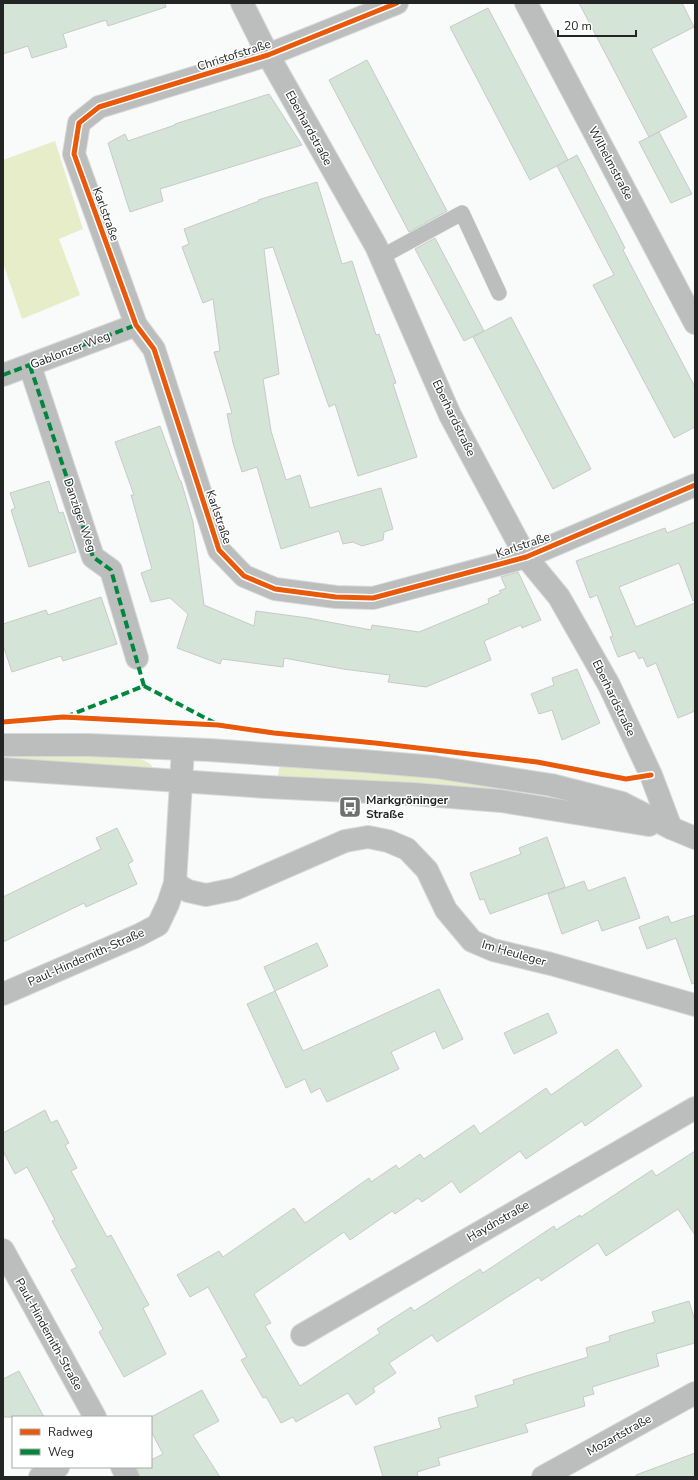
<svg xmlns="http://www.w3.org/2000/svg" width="698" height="1480" viewBox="0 0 698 1480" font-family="'Nunito Sans',sans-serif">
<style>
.green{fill:#e8edc9}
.building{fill:#d4e4d7;stroke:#c8cac9}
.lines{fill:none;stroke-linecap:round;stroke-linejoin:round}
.service-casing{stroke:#d7d8d8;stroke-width:16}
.minor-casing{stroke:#d7d8d8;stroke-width:24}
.tertiary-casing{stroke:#d7d8d8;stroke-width:24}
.service{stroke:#bcbdbd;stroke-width:15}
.minor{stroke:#bcbdbd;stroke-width:22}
.tertiary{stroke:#bcbdbd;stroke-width:22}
.quiet{stroke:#00873e;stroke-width:4;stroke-dasharray:8 4;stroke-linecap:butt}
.cycleway-casing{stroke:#fff;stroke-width:8}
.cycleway{stroke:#e8590c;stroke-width:5}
.labels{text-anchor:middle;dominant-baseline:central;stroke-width:3;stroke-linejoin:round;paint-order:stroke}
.street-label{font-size:12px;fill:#232525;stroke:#fff}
.poi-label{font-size:12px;font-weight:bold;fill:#232525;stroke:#fff;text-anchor:start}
</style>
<rect width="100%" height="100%" fill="#f8fbfa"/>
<g class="green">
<path d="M55,141L83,229L59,239L80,295L22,319L3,263V160Z"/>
<path d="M3,753L123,756C132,758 146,758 152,766L151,768L3,760Z"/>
<path d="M280,762L519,788L521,792L520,795L386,782L278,776Z"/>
</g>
<g class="building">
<path d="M3,3H165L166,7L108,26L106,20L63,34L67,47L32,58L28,46L3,54Z"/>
<path d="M579,3H682L694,27L651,49L687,117L649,137Z"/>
<path d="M488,8L568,160L530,180L450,27Z"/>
<path d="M367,60L447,211L409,232L329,80Z"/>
<path d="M269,94L302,145L160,189L163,201L130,212L108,143L125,134L128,141L175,125V124Z"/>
<path d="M659,132L692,194L671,203L639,142Z"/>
<path d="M577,155L625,248L623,250L695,387V427L674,438L593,285L614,275L557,166Z"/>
<path d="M317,182L342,264L352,261L376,335L379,334L396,383L393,384L417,457L358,476L335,404L329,407L273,247L264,249L279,374L263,379L271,431L286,480L300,475L310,508L381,488L393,529L384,532L383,540L362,546L353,542L343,544L339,531L281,549L257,467L242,472L233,443L227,414L232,413L214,352L220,351L213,299L203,303L182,247L189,244L184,229L259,201L258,200Z"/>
<path d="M435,238L484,331L464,341L415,249Z"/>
<path d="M511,317L591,469L553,489L473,337Z"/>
<path d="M160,426L180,481H181L193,522L204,605L254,626L256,611L308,618L371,630L372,625L419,632L489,603L488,599L501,593L499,591L506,588L501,577L518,572L541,620L522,628L521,625L484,641L491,660L426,687L388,682L390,675L343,669L284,658L283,667L222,659L220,664L177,648L188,614L170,598L151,602L141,573L152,569L131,495H134L115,442Z"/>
<path d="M49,481L59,513L63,512L76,552L29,567L11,510L15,508L10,493Z"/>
<path d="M695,522V600L693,601L679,563L619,587L636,627L695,603V711L678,718L656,663L647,667L643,657L639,659L635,651L618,657L610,637L613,636L597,595L590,598L576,561L665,528L667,533Z"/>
<path d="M101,597L117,644L63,661L61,656L12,672L3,645V624L46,610L48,615Z"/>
<path d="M577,669L600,723L562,740L552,710L539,714L531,694L554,685L552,678Z"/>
<path d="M117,828L133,861L128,864L137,884L86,907L84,903L3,942V897L101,849L96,838Z"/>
<path d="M547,837L565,887L490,914L484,899L480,900L470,873L521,854L519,848Z"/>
<path d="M625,877L640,918L602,931L598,920L562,934L548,894L584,881L588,891Z"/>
<path d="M695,915V983L692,984L676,938L647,949L639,927L668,916L671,923Z"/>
<path d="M317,943L328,966L275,991L264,967Z"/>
<path d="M439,989L463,1039L443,1049L435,1031L391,1052L399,1069L327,1102L320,1088L311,1093L305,1079L286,1088L247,1004L275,991L303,1051Z"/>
<path d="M548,1013L557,1033L514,1054L504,1033Z"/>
<path d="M617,1049L642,1086L585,1126L582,1121L526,1159L520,1151L460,1193L452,1181L422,1202L418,1198L395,1214L392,1211L350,1240L344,1232L254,1294L271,1323L265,1326L300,1386L380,1333L377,1329L411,1307L414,1311L480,1269L483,1273L554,1226L556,1230L580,1215L581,1217L652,1170L656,1176L695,1151V1235L678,1209L606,1256L598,1243L541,1281L539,1277L437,1342L432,1335L389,1363L396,1373L373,1388L375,1392L356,1405L348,1393L296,1422L293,1417L281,1423L266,1397L263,1398L241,1360L247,1357L208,1287L190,1297L177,1275L219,1251L223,1257L294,1208L305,1223L369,1178L371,1182L396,1165L399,1169L420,1154L424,1159L474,1125L480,1134L546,1088L551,1095Z"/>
<path d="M45,1110L51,1123L57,1120L69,1143L65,1145L77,1168L71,1171L107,1237L111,1235L149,1305L143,1308L166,1354L124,1377L99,1332L103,1329L71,1270L77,1267L52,1221L55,1220L27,1167L15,1174L3,1151V1133Z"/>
<path d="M689,1301L695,1321V1343L656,1354L659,1366L592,1387L594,1394L583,1397L585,1406L525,1424L528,1432L438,1458L440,1465L417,1472L418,1477H383L374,1447L441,1428L438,1418L478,1407L475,1396L514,1384L513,1380L588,1357L586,1348L610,1341L609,1336L655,1322L652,1312Z"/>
<path d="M19,1371L44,1417H3V1379Z"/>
<path d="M202,1390L219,1421L193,1435L220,1477H140L137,1468L151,1467V1460L163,1454L151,1431V1417Z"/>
<path d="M695,1453V1477H636V1475Z"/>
</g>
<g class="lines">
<g class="service-casing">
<path id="service" d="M381,257L462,213L499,293"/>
</g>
<g class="minor-casing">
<g id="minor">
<path d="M242,3L268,55L376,246L450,415L526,557L559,597L609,685L651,775L671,828"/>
<path d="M397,3L268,55L99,107L79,123L74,154L136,325L154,349L219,550L244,576L275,589L336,597L373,598L526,557L695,485"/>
<path d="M526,3L695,323"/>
<path d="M30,366L93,557L111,570L137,658"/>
<path d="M3,375L136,325"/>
<path d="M175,883L188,891L206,895L235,889L345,841L368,837L388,841L407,849L427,870L446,910L472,941L493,950L551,964L695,1005"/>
<path d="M3,994L139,935L158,925L168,904L175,883L183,749"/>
<path d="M3,1250L95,1417"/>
<path d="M302,1335L695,1108"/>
<path d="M122,1467L128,1477"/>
<path d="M40,1477L58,1467"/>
<path d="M543,1477L695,1393"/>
</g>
</g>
<g class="tertiary-casing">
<g id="tertiary">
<path d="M3,745H89L209,750L364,761L435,767L551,785L622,803L671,828L695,838"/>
<path d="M3,769L267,787L413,794L501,801L649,825"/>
</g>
</g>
<use href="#service" class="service"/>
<use href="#minor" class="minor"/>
<use href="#tertiary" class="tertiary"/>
<g class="quiet">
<path d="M30,366L93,557L111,570L144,686L70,715"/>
<path d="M3,375L136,325"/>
<path d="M144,686L215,723"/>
</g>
<g class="cycleway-casing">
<g id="cycleway">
<path d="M397,3L268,55L99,107L79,123L74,154L136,325L154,349L219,550L244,576L275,589L336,597L373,598L526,557L695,485"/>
<path d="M3,722L63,717L218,725L274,733L375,743L537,762L626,779L651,775"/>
</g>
</g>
<use href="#cycleway" class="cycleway"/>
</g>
<defs>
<g id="bus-square" transform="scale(1.15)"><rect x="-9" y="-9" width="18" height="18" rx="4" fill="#6e7070" stroke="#fff"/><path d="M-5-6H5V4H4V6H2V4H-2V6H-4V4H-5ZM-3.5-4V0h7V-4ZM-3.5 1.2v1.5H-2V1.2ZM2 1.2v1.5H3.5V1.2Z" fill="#fff"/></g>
</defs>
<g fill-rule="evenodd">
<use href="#bus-square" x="350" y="807"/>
</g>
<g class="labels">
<g class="street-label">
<text transform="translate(234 55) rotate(-18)">Christofstraße</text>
<text transform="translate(309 128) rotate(61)">Eberhardstraße</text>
<text transform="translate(611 163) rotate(62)">Wilhelmstraße</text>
<text transform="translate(106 214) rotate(70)">Karlstraße</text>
<text transform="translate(70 350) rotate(-21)">Gablonzer Weg</text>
<text transform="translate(454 418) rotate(64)">Eberhardstraße</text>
<text transform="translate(80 515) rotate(71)">Danziger Weg</text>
<text transform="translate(219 517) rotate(71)">Karlstraße</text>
<text transform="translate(523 545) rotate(-19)">Karlstraße</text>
<text transform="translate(614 698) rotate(64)">Eberhardstraße</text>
<text transform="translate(514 953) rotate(16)">Im Heuleger</text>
<text transform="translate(86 957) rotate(-24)">Paul-Hindemith-Straße</text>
<text transform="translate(498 1221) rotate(-30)">Haydnstraße</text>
<text transform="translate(49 1334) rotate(61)">Paul-Hindemith-Straße</text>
<text transform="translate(619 1435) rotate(-29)">Mozartstraße</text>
</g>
<g class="poi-label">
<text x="366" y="800">Markgröninger<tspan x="366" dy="14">Straße</tspan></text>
</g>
</g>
<rect width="698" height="1480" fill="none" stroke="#232525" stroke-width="8"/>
<rect x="12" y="1416" width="140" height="52" fill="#ffffff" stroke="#a7a8a8"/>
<rect x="20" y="1429" width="20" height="6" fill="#e8590c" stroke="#a7a8a8"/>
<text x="48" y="1436" font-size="12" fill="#232525">Radweg</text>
<rect x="20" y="1449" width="20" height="6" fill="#00873e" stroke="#a7a8a8"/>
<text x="48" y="1456" font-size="12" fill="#232525">Weg</text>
<path d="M558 30v6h78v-6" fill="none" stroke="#232525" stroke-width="2"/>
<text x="564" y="30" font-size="12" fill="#232525" stroke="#ffffff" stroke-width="3" paint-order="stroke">20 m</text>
</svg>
